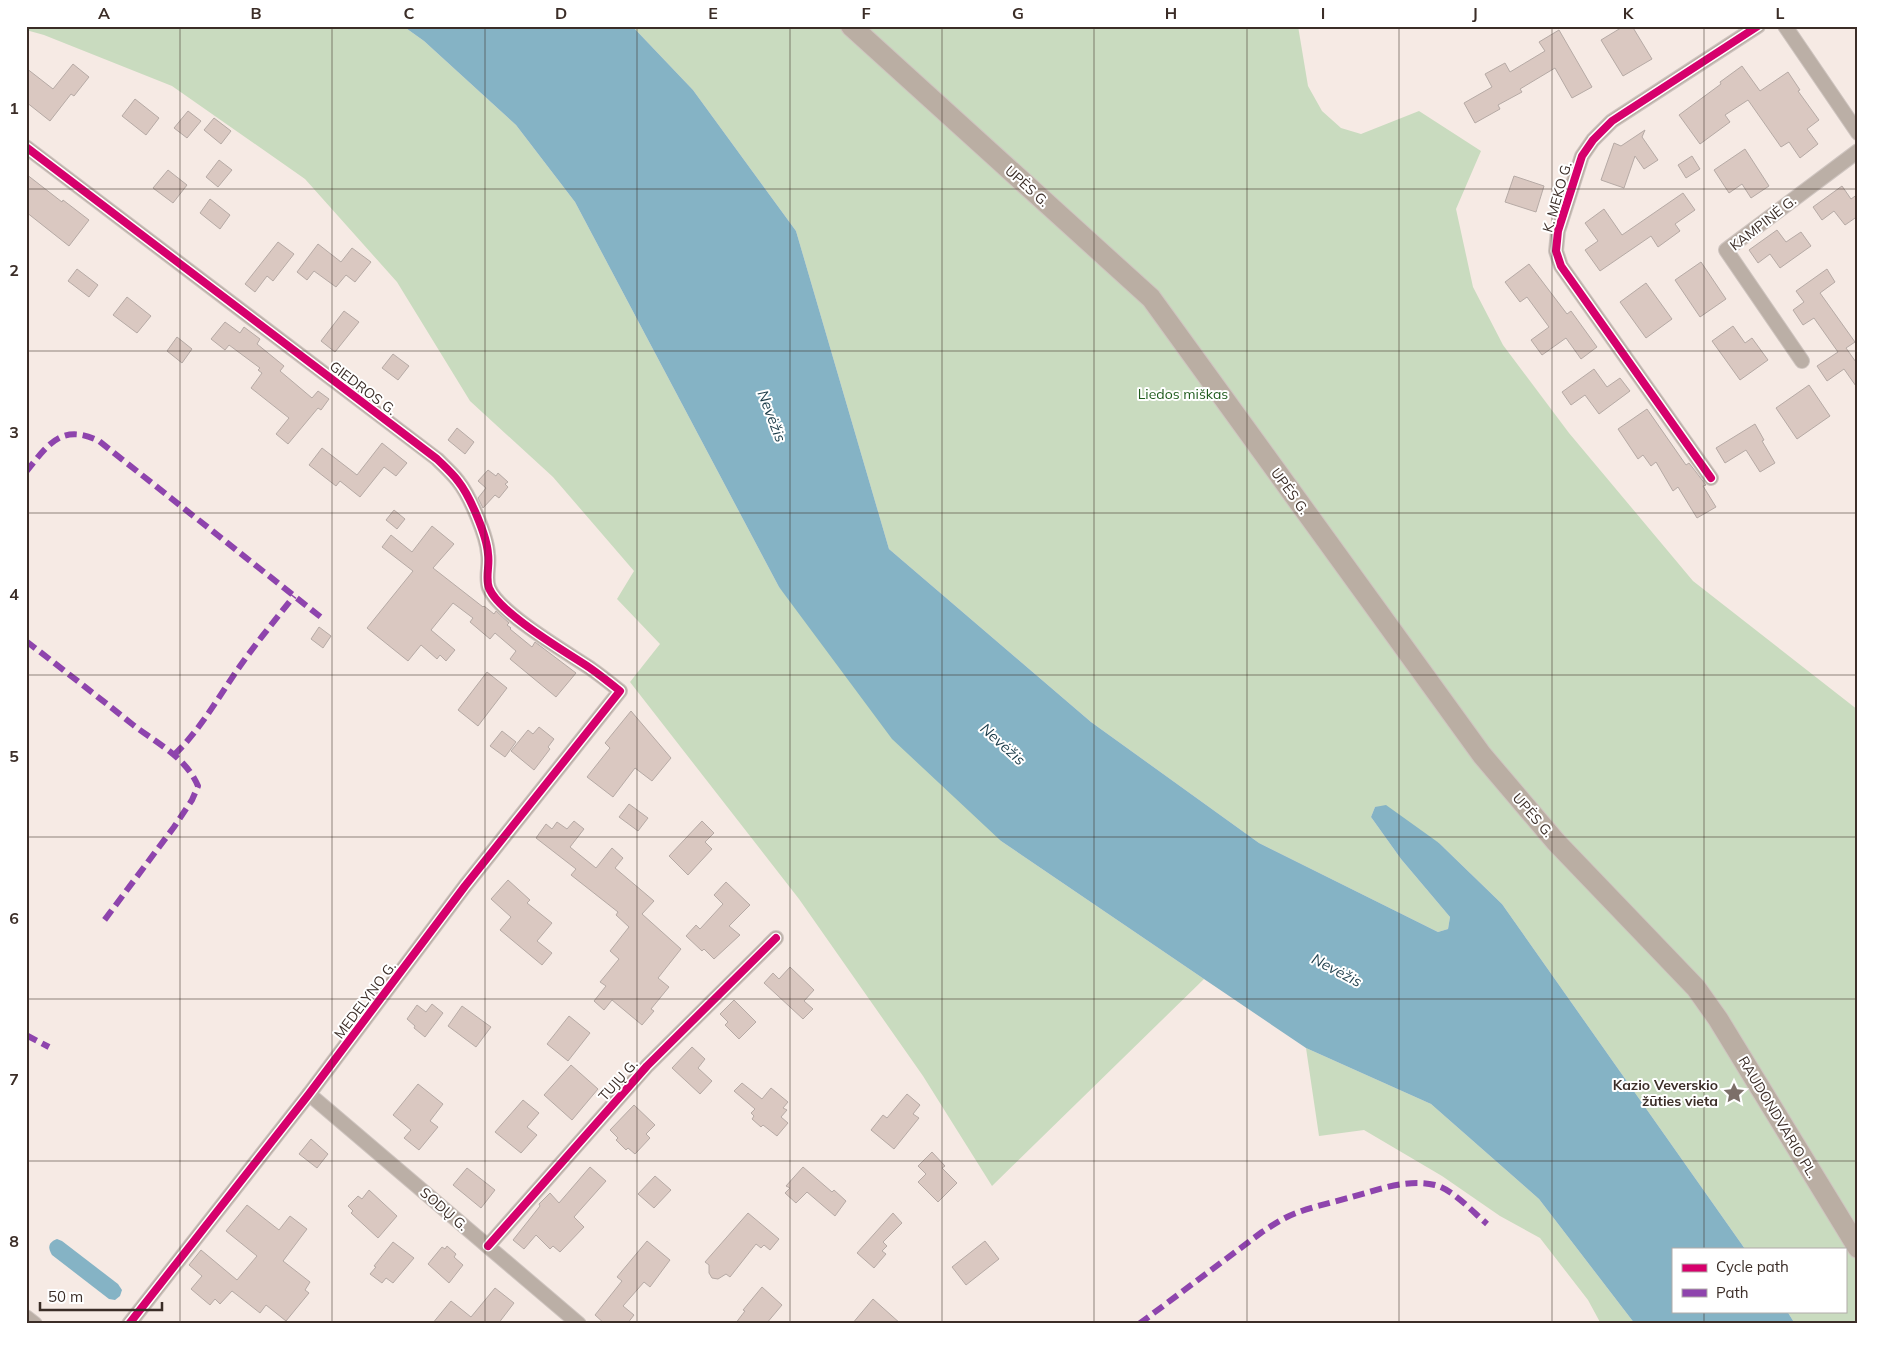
<svg xmlns="http://www.w3.org/2000/svg" width="1884" height="1350" viewBox="0 0 1884 1350" font-family="Mulish,sans-serif">
<style>
.green{fill:#c9dbbf}
.water{fill:#85b3c5}
.building{fill:#dac8c1;stroke:#b6aaa5}
.lines{fill:none;stroke-linecap:round;stroke-linejoin:round}
.minor-casing{stroke:#cfc5c0;stroke-width:16}
.secondary-casing{stroke:#cfc5c0;stroke-width:22}
.minor{stroke:#bbafa6;stroke-width:14}
.secondary{stroke:#baaea3;stroke-width:20}
.quiet{stroke:#8e44ad;stroke-width:6;stroke-dasharray:12 6;stroke-linecap:butt}
.cycleway-casing{stroke:#fff;stroke-width:11}
.cycleway{stroke:#d6006c;stroke-width:8}
.grid{fill:none;stroke:#3b2d27;stroke-width:1;stroke-opacity:0.55}
.labels{text-anchor:middle;dominant-baseline:central;stroke-width:4;stroke-linejoin:round;paint-order:stroke}
.street-label{font-size:14px;fill:#3b2d27;stroke:#fff}
.park-label{font-size:14px;fill:#1f5b1d;stroke:#fff}
.poi-label{font-size:14px;font-weight:bold;fill:#3b2d27;stroke:#fff;text-anchor:end}
.water-label{font-size:15px;font-style:italic;fill:#1a3b48;stroke:#fff}
.neatline{fill:none;stroke:#3b2d27;stroke-width:2}
.grid-label{font-size:16px;text-anchor:middle;font-weight:bold;fill:#3b2d27}
</style>
<rect width="100%" height="100%" fill="#f6eae4"/>
<g class="green">
<path d="M26,26H403L424,41L516,125L575,202L779,587L1001,841L1204,979L992,1186L923,1076L799,899L630,682L660,644L617,599L634,571L553,477L470,401L397,282L305,179L172,86L44,35L26,30Z"/>
<path d="M632,26H1298L1308,86L1322,111L1341,128L1361,134L1419,111L1481,151L1456,209L1473,287L1503,345L1569,433L1693,581L1858,710V1324H1795L1787,1311H1845V1249H1745L1502,904L1439,843L1375,807L1371,817L1401,859L1450,917L1448,929L1438,932L1259,843L1091,722L889,549L796,231L693,90Z"/>
<path d="M1306,1048L1431,1104L1539,1199L1635,1324H1601L1588,1300L1540,1238L1500,1216L1442,1176L1364,1130L1319,1136Z"/>
</g>
<g class="water">
<path d="M403,26H632L693,90L796,231L889,549L1091,722L1259,843L1438,932L1448,929L1450,917L1401,859L1371,817L1375,807L1386,805L1439,843L1502,904L1745,1249H1673V1311H1787L1795,1324H1635L1539,1199L1431,1104L1306,1048L1204,979L1001,841L892,739L779,587L575,202L516,125L424,41Z"/>
<path d="M57,1239L62,1241L118,1284L122,1290L120,1296L115,1300L109,1299L52,1255C47,1247 49,1242 57,1239Z"/>
</g>
<g class="building">
<path d="M1624,26H1632L1652,59L1623,76L1601,40Z"/>
<path d="M1559,30L1592,87L1572,98L1555,68L1520,89L1522,92L1498,105L1500,109L1475,123L1464,103L1492,87L1485,74L1505,63L1510,72L1545,51L1539,42Z"/>
<path d="M73,64L89,77L74,96L71,94L50,121L26,102V68L53,89Z"/>
<path d="M1742,66L1760,91L1788,72L1800,90L1798,91L1819,120L1807,129L1818,144L1800,158L1789,142L1781,147L1748,100L1725,115L1730,122L1700,144L1679,115L1721,84L1720,82Z"/>
<path d="M135,99L159,118L146,135L122,116Z"/>
<path d="M188,111L201,121L187,138L174,128Z"/>
<path d="M214,118L231,131L221,144L204,130Z"/>
<path d="M1645,130L1642,137L1658,160L1644,169L1635,156L1624,188L1601,180L1614,143L1621,146Z"/>
<path d="M1745,149L1769,186L1751,198L1742,184L1729,193L1714,170Z"/>
<path d="M1692,156L1700,169L1686,178L1678,165Z"/>
<path d="M219,160L232,170L218,187L206,177Z"/>
<path d="M168,170L187,185L173,203L153,188Z"/>
<path d="M26,174L62,202L63,200L89,220L69,246L26,212Z"/>
<path d="M1514,176L1544,186L1536,212L1505,202Z"/>
<path d="M1842,186L1851,199L1858,194V216L1845,225L1834,211L1822,220L1813,207Z"/>
<path d="M1683,193L1695,210L1675,224L1680,231L1658,247L1651,236L1600,271L1585,250L1598,241L1585,223L1604,209L1622,235Z"/>
<path d="M210,199L230,215L220,229L200,213Z"/>
<path d="M1777,230L1786,242L1801,232L1811,246L1780,268L1770,254L1758,263L1749,250Z"/>
<path d="M278,242L294,254L273,281L267,276L255,292L245,284Z"/>
<path d="M318,244L341,262L352,248L371,262L355,282L346,275L336,287L314,271L307,280L297,272Z"/>
<path d="M1701,262L1726,299L1700,317L1675,280Z"/>
<path d="M1529,264L1567,314L1571,311L1597,347L1581,359L1566,338L1542,355L1531,340L1549,327L1527,297L1520,302L1505,282Z"/>
<path d="M77,269L98,285L89,297L68,281Z"/>
<path d="M1827,269L1835,282L1820,293L1855,342L1846,348L1858,365V389L1844,369L1827,381L1817,366L1838,352L1814,318L1803,325L1793,310L1804,302L1796,291Z"/>
<path d="M1646,283L1672,319L1646,338L1620,302Z"/>
<path d="M127,297L151,316L137,333L113,315Z"/>
<path d="M344,311L359,322L335,352L321,341Z"/>
<path d="M225,322L240,333L244,327L260,339L257,344L284,366L280,371L312,398L318,391L329,399L321,410L318,408L288,444L276,434L289,418L251,388L262,373L258,370L260,368L229,345L225,350L211,339Z"/>
<path d="M1733,326L1745,343L1752,338L1768,360L1740,380L1712,341Z"/>
<path d="M177,337L192,349L182,363L167,351Z"/>
<path d="M393,354L409,366L398,380L382,368Z"/>
<path d="M1594,369L1607,387L1620,378L1630,391L1599,414L1585,395L1571,405L1562,392Z"/>
<path d="M1809,385L1830,416L1797,439L1776,408Z"/>
<path d="M1647,409L1686,465L1689,463L1706,485L1703,486L1716,507L1697,518L1678,487L1673,491L1656,462L1651,466L1643,455L1638,459L1618,429Z"/>
<path d="M1755,424L1764,440L1762,441L1775,463L1760,472L1746,450L1725,463L1716,448Z"/>
<path d="M457,428L474,442L465,454L448,440Z"/>
<path d="M382,443L407,463L396,476L384,467L360,497L340,481L336,486L309,465L322,448L357,475Z"/>
<path d="M488,470L496,476L498,473L508,482L505,484L508,487L499,498L495,495L483,508L478,498L486,488L478,481Z"/>
<path d="M394,510L405,519L397,529L386,520Z"/>
<path d="M432,526L454,544L433,568L483,607L484,606L494,614L496,611L509,623L507,625L511,628L510,629L532,647L535,642L576,673L556,697L510,659L516,651L495,633L490,639L470,622L473,618L453,603L431,630L455,650L446,661L440,655L437,659L421,645L408,661L367,628L413,571L382,547L391,535L412,552Z"/>
<path d="M319,627L331,636L323,648L311,639Z"/>
<path d="M487,672L507,688L478,726L458,710Z"/>
<path d="M631,711L671,758L652,781L635,768L613,797L587,777L610,748L605,743Z"/>
<path d="M539,727L554,739L548,747L550,749L534,770L511,751L528,730L533,734Z"/>
<path d="M502,731L516,742L505,757L490,746Z"/>
<path d="M629,804L648,818L638,831L619,817Z"/>
<path d="M574,821L584,829L570,847L596,868L612,848L623,858L615,868L654,901L642,914L681,949L658,978L669,987L651,1009L654,1011L642,1025L612,1000L604,1010L594,1001L606,986L600,982L619,959L610,951L629,927L616,915L618,912L571,875L576,869L536,838L546,824L552,829L557,822L567,829Z"/>
<path d="M702,821L714,833L705,842L712,849L688,875L669,856Z"/>
<path d="M508,880L530,900L527,903L552,923L537,941L552,953L542,965L500,930L511,917L491,899Z"/>
<path d="M726,882L750,905L729,926L740,935L714,959L704,949L702,951L686,936L696,925L700,929L723,904L714,895Z"/>
<path d="M790,967L814,990L804,1001L813,1009L803,1019L764,983L773,973L779,979Z"/>
<path d="M734,1000L756,1022L739,1039L725,1025L728,1022L720,1014Z"/>
<path d="M432,1004L443,1013L425,1037L414,1028L415,1026L407,1019L417,1005L426,1012Z"/>
<path d="M462,1006L491,1027L476,1047L448,1026Z"/>
<path d="M569,1016L590,1033L568,1061L547,1044Z"/>
<path d="M692,1047L705,1059L698,1068L712,1081L700,1094L672,1068Z"/>
<path d="M571,1065L598,1089L572,1120L544,1095Z"/>
<path d="M742,1083L762,1099L771,1088L788,1102L783,1108L787,1110L781,1117L788,1123L777,1136L763,1125L761,1127L752,1119L754,1116L751,1113L755,1109L734,1091Z"/>
<path d="M418,1084L443,1104L430,1121L438,1127L419,1150L404,1138L411,1130L393,1115Z"/>
<path d="M907,1094L920,1105L913,1114L919,1118L894,1149L871,1130L883,1115L887,1118Z"/>
<path d="M523,1100L539,1113L527,1127L537,1135L521,1153L495,1132Z"/>
<path d="M634,1105L655,1125L646,1134L650,1138L635,1154L628,1148L626,1150L616,1140L618,1138L610,1130Z"/>
<path d="M311,1139L328,1154L317,1168L299,1154Z"/>
<path d="M932,1152L945,1166L942,1168L957,1183L938,1202L918,1182L926,1174L918,1166Z"/>
<path d="M590,1167L606,1181L574,1217L584,1227L560,1252L553,1246L550,1249L536,1235L524,1249L513,1240L540,1206L539,1204L550,1193L559,1203Z"/>
<path d="M803,1167L832,1192L834,1190L846,1201L835,1216L807,1192L796,1203L785,1193L790,1188L786,1186Z"/>
<path d="M467,1168L495,1190L481,1208L453,1185Z"/>
<path d="M655,1176L671,1190L654,1208L638,1194Z"/>
<path d="M369,1190L397,1216L378,1238L351,1213L353,1211L348,1206L358,1196L362,1199Z"/>
<path d="M247,1205L279,1230L290,1216L307,1229L283,1261L310,1282L305,1290L309,1293L286,1321L266,1305L260,1313L232,1291L220,1304L215,1299L210,1305L191,1289L202,1276L189,1265L201,1250L237,1280L257,1256L226,1231Z"/>
<path d="M748,1213L779,1239L770,1250L764,1245L761,1248L756,1244L730,1277L726,1274L718,1279L712,1278L709,1273V1265L705,1262Z"/>
<path d="M893,1213L902,1223L883,1242L887,1246L882,1251L886,1254L874,1268L857,1253Z"/>
<path d="M647,1241L670,1260L650,1287L644,1282L623,1306L634,1315L627,1324H605L595,1315L622,1281L617,1277Z"/>
<path d="M985,1241L999,1259L966,1285L952,1267Z"/>
<path d="M393,1242L414,1258L393,1283L386,1278L382,1283L370,1274L376,1267L374,1266Z"/>
<path d="M447,1246L456,1254L454,1257L463,1265L449,1283L428,1264L442,1247L445,1249Z"/>
<path d="M762,1287L782,1305L766,1324H735L745,1311L743,1310Z"/>
<path d="M495,1288L514,1303L498,1324H432L451,1301L471,1317Z"/>
<path d="M873,1299L901,1324H852Z"/>
</g>
<g class="lines">
<g class="minor-casing">
<g id="minor">
<path d="M1785,26L1858,133"/>
<path d="M26,147L437,459C444,466 452,473 458,481C470,496 487,536 488,554C490,565 485,578 489,588C499,613 566,652 590,668C600,675 610,683 620,691L465,886L309,1094L129,1324"/>
<path d="M1802,361L1726,250L1858,151"/>
<path d="M1711,478L1561,266L1556,251L1558,231L1582,156L1593,140L1612,121L1758,26"/>
<path d="M309,1094L579,1324"/>
<path d="M488,1246L647,1066L776,938"/>
<path d="M26,1317L35,1324"/>
</g>
</g>
<g class="secondary-casing">
<path id="secondary" d="M851,26L1151,298L1482,755L1556,842L1696,988L1718,1019L1858,1248"/>
</g>
<use href="#minor" class="minor"/>
<use href="#secondary" class="secondary"/>
<g class="quiet">
<path d="M26,472C48,444 62,423 99,441L322,618"/>
<path d="M26,641C61,668 97,696 132,724C156,743 186,757 198,786L192,800L174,827L103,922"/>
<path d="M174,755C201,729 219,696 240,666C257,642 276,619 294,596"/>
<path d="M26,1035L49,1047"/>
<path d="M1139,1324L1262,1232C1273,1225 1283,1218 1296,1213C1312,1207 1330,1203 1348,1198C1374,1191 1407,1178 1435,1185C1452,1189 1473,1212 1487,1224"/>
</g>
<g class="cycleway-casing">
<g id="cycleway">
<path d="M26,147L437,459C444,466 452,473 458,481C470,496 487,536 488,554C490,565 485,578 489,588C499,613 566,652 590,668C600,675 610,683 620,691L465,886L309,1094L129,1324"/>
<path d="M1711,478L1561,266L1556,251L1558,231L1582,156L1593,140L1612,121L1758,26"/>
<path d="M488,1246L647,1066L776,938"/>
</g>
</g>
<use href="#cycleway" class="cycleway"/>
</g>
<path class="grid" d="M180,26V1324M332,26V1324M485,26V1324M637,26V1324M790,26V1324M942,26V1324M1094,26V1324M1247,26V1324M1399,26V1324M1552,26V1324M1704,26V1249M26,189H1858M26,351H1858M26,513H1858M26,675H1858M26,837H1858M26,999H1858M26,1161H1858M1704,1311V1324"/>
<defs>
<g id="sight-bare" transform="scale(1.725)"><path d="M0-6L1.8-2.2L6-1.7L2.9 1.2L3.7 5.4L0 3.3L-3.7 5.4L-2.9 1.2L-6-1.7L-1.8-2.2Z" fill="#7c6f69" stroke="#fff" stroke-width="2.5" paint-order="stroke"/></g>
</defs>
<g fill-rule="evenodd">
<use href="#sight-bare" x="1734" y="1093"/>
</g>
<g class="labels">
<g class="street-label">
<text transform="translate(1027 186) rotate(42)">UPĖS G.</text>
<text transform="translate(1557 197) rotate(-74)">K. MEKO G.</text>
<text transform="translate(1763 223) rotate(-38)">KAMPINĖ G.</text>
<text transform="translate(363 388) rotate(37)">GIEDROS G.</text>
<text transform="translate(1290 491) rotate(54)">UPĖS G.</text>
<text transform="translate(1533 815) rotate(49)">UPĖS G.</text>
<text transform="translate(365 1000) rotate(-53)">MEDELYNO G.</text>
<text transform="translate(618 1080) rotate(-48)">TUJŲ G.</text>
<text transform="translate(1778 1117) rotate(59)">RAUDONDVARIO PL.</text>
<text transform="translate(444 1209) rotate(41)">SODŲ G.</text>
</g>
<g class="park-label">
<text x="1183" y="394">Liedos miškas</text>
</g>
<g class="poi-label">
<text x="1718" y="1085">Kazio Veverskio<tspan x="1718" dy="16">žūties vieta</tspan></text>
</g>
<g class="water-label">
<text transform="translate(772 416) rotate(69)">Nevėžis</text>
<text transform="translate(1003 744) rotate(42)">Nevėžis</text>
<text transform="translate(1337 970) rotate(28)">Nevėžis</text>
</g>
</g>
<rect width="1884" height="1350" fill="none" stroke="#ffffff" stroke-width="55"/>
<rect x="1672" y="1248" width="175" height="65" fill="#ffffff" stroke="#b1aba9"/>
<rect x="1682" y="1264" width="25" height="8" fill="#d6006c" stroke="#b1aba9"/>
<text x="1716" y="1272" font-size="15" fill="#3b2d27">Cycle path</text>
<rect x="1682" y="1289" width="25" height="8" fill="#8e44ad" stroke="#b1aba9"/>
<text x="1716" y="1298" font-size="15" fill="#3b2d27">Path</text>
<path d="M40 1302v8h122v-8" fill="none" stroke="#3b2d27" stroke-width="2.5"/>
<text x="48" y="1302" font-size="15" fill="#3b2d27" stroke="#ffffff" stroke-width="4" paint-order="stroke">50 m</text>
<rect x="28" y="28" width="1828" height="1294" class="neatline"/>
<g class="grid-label">
<text x="104" y="19">A</text>
<text x="256" y="19">B</text>
<text x="409" y="19">C</text>
<text x="561" y="19">D</text>
<text x="713" y="19">E</text>
<text x="866" y="19">F</text>
<text x="1018" y="19">G</text>
<text x="1171" y="19">H</text>
<text x="1323" y="19">I</text>
<text x="1475" y="19">J</text>
<text x="1628" y="19">K</text>
<text x="1780" y="19">L</text>
<text x="14" y="114">1</text>
<text x="14" y="276">2</text>
<text x="14" y="438">3</text>
<text x="14" y="600">4</text>
<text x="14" y="762">5</text>
<text x="14" y="924">6</text>
<text x="14" y="1085">7</text>
<text x="14" y="1247">8</text>
</g>
</svg>
